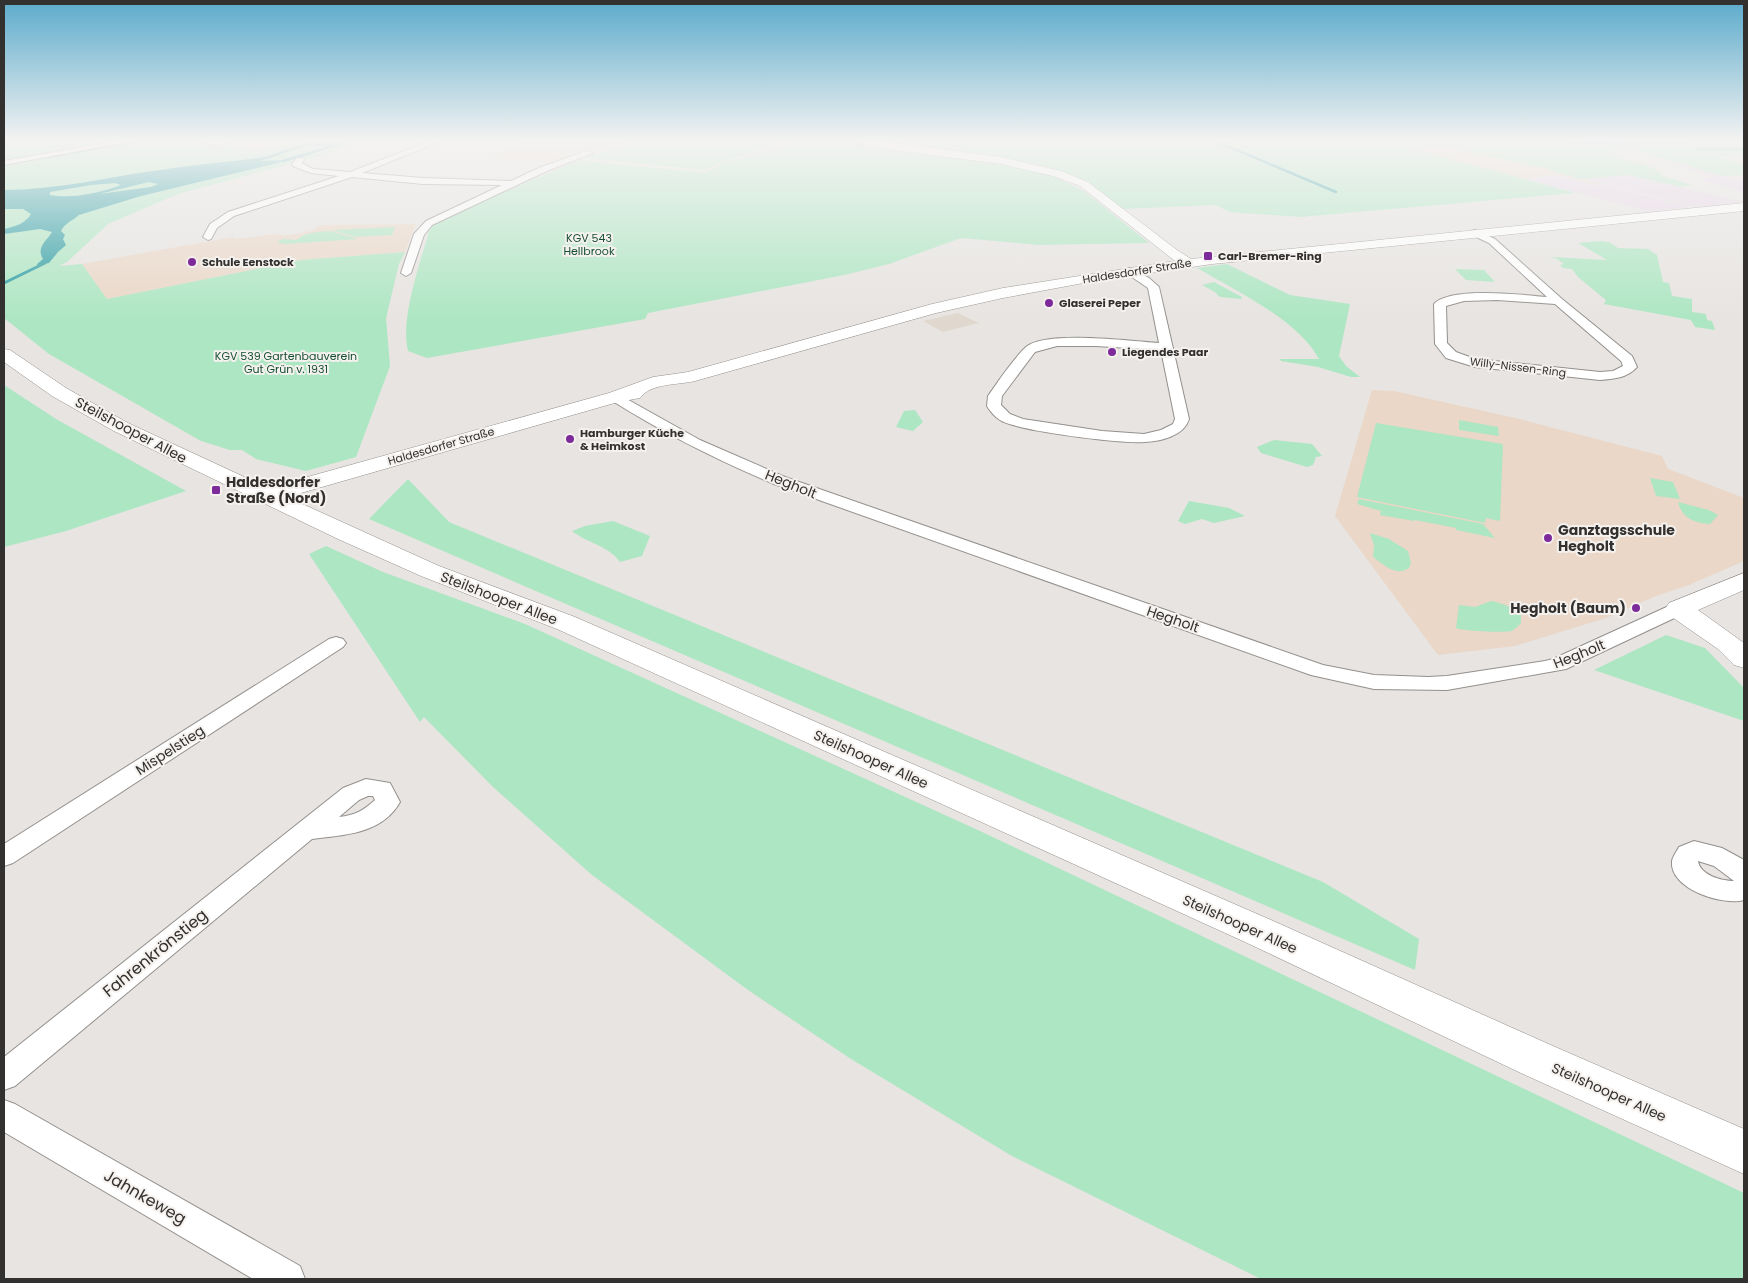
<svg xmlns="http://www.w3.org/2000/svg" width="1748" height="1283" viewBox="0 0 1748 1283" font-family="Poppins,sans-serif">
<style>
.commercial{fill:#e6d4e5}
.built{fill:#e0d8cf}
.education{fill:#ead7c7}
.green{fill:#ade6c2}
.water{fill:#2b9da3;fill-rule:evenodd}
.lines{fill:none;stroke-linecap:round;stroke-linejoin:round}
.stream-far1{stroke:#2b9da3;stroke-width:2.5}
.stream{stroke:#2b9da3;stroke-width:3}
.street-casing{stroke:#93908d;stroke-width:2}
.secondary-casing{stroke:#93908d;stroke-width:1}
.street{fill:#fff;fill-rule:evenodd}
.secondary{fill:#fff;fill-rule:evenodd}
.poi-dot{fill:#7d2b9b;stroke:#f4f1ee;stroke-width:2}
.labels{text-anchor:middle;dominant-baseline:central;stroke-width:4;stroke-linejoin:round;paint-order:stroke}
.far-park-label{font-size:11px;fill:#164f32;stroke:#f4f1ee}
.far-poi-label{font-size:11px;font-weight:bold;fill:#32312f;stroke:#f4f1ee;text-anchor:start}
.far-street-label{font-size:11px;fill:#32312f;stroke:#f4f1ee}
.street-label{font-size:14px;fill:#32312f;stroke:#f4f1ee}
.poi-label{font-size:14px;font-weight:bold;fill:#32312f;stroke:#f4f1ee;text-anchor:start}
.near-street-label{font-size:16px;fill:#32312f;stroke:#f4f1ee}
</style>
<rect width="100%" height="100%" fill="#e7e4e1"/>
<g class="commercial">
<path d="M1659,162H1674L1744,182V192L1699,179L1711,177Z"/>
<path d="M1558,175L1600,184L1690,207L1650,211L1524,179Z"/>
<path d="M1628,175L1744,202L1696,207L1584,179Z"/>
</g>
<path class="built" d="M958,313L979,323L943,332L923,321Z"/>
<g class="education">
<path d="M516,140H630L596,152L588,151L549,163L490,157L528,145Z"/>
<path d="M1403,147L1455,148L1514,162L1545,168L1580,179L1604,184L1595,185L1558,175L1524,179Z"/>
<path d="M416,224L405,252L301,260L107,299L82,264L233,237L235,239L278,234L283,236L311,231L320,225Z"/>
<path d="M1372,390L1394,391L1515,418L1662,456L1668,469L1744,498V561L1689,585L1656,596L1606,618L1515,646L1438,655L1335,516Z"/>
</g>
<g class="green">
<path d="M4,140H121L4,161Z"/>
<path d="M150,140H185L211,146L222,144L259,151L301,140H364L317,157L178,194L108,224L67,262L59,266L82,264L107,299L301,260L405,252L399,264L386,318L390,366L356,457L306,471L256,459L242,450H230L201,441L49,354L4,318V165Z"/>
<path d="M635,140H786C760,153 731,157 704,170L584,158Z"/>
<path d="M841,140L994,162L1052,175L1084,191L1149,243L1039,245L961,238L889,264L844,275L648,313L645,319L427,358L408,351C400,318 420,264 429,231L436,222L578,160L705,173L726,162L771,151L792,141Z"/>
<path d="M867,140H1496L1587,144L1704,143L1711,141L1709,140H1744V155L1718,157L1744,165V175L1724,176L1634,150L1603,152L1654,168L1663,176L1692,185L1681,187L1628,175L1580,179L1545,168L1514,162L1455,148L1406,147L1576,193L1301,217L1229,212L1216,205L1124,209L1089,183L1060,171L1035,164Z"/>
<path d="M395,227L392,235L355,237L332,230Z"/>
<path d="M331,231L358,239L284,244L277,242L283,239L296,240C307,232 315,232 331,231Z"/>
<path d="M1600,241L1609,242L1618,248L1648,249L1657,255L1663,282L1669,283L1672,296L1692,299V312L1706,314L1707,320L1712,321L1715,330L1695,327L1691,320L1604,304L1606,300L1578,277L1572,269L1563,268L1560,265L1564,264L1557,259L1550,257L1607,260L1578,243Z"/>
<path d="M1227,264L1290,295L1350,304L1339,356L1346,366L1360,377H1351L1318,367L1281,361L1280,359H1319C1297,319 1236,291 1197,268Z"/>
<path d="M1455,269L1484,270L1495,282L1466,280Z"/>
<path d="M1214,282L1242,297L1241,299L1220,297L1215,292L1202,285Z"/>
<path d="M4,385L56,419L186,491L66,531L4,547Z"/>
<path d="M915,410L923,422L913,431L896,427L904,411Z"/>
<path d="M1459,420L1498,427L1499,436L1459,430Z"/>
<path d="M1376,423L1503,444L1500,521L1486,518L1485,523L1357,497Z"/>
<path d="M1274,440L1312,444L1322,456L1316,457L1313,465L1307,467L1261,453L1257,447Z"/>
<path d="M1650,478L1673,482L1680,499L1656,496Z"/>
<path d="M408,479L449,522L1323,882L1419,939L1415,970L369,519Z"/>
<path d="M1359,499L1483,524L1495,538L1456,530V528L1415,520L1414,521L1380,515L1381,511L1357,504Z"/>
<path d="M1189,501L1229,508L1245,516L1214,523L1202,519L1185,524L1178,521Z"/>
<path d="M1678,502L1709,510L1718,515L1710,524C1694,523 1682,518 1678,502Z"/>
<path d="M613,521L650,536L642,556L620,562C609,546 587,543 572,531L585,526Z"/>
<path d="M1370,533L1389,539L1408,551L1411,563L1409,568C1396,577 1384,565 1373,557L1374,545Z"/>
<path d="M326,546L383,572L525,624L980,831L1744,1193V1279H1261L1012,1156L851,1059L748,990L592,875L493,787L424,717L420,722L309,554Z"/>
<path d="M1491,601C1502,603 1513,607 1521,615V623C1518,626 1515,629 1512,631C1505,633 1462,631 1456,628L1459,605L1475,607Z"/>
<path d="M1666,635L1705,648L1744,688V721L1594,670Z"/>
</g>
<g class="water">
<path d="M1496,140H1711L1704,143L1587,144Z"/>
<path d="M271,156L261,161L290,160L141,196L79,215C72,221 65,223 61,231L65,235L63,239L66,245L58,252L49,263L36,265L43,259C36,247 46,242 52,232L40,229L4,234V229C15,226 24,225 31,214L23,209H4V190C56,190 108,177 160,170C197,164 234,162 271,156ZM149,182L158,184L151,187L99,194ZM115,183L121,185C100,193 72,199 50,195V192L91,185Z"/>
</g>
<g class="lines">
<g class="stream-far1">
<path d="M1213,140L1336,192"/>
<path d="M1694,140H1744"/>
<path d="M1698,149H1744"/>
<path d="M48,157L144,140"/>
<path d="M266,158L304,145H332"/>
<path d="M283,161L353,140"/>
</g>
<path class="stream" d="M4,283L45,263L47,256"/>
<g class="street-casing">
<g id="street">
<path d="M122,140H138L4,165V161Z"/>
<path d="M196,140L217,142L238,140L217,146Z"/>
<path d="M433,140H443L362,173L423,178L511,181L541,167L581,153V150L593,153L547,171L432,225L424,235L411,273L406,276L401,273L414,234L426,221L502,185L423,184L352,177L234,216L217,228L211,239L208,240L203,237L210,224L228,212L339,176L311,173L293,166L292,164L297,158H303L304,160L301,163L313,169L350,172Z"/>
<path d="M1475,230L1495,239L1562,299L1632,356L1637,367C1627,378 1614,379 1600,380L1475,367L1446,358L1435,344L1434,304C1451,286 1523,295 1547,297L1489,243L1472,235V231ZM1497,300L1555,304L1621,361L1623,366L1613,371L1600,372L1475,359L1456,352L1447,343L1446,306L1464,301Z"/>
<path d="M1130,268L1149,278L1159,287L1189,419C1184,436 1161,441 1145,442C1123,444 1016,431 1000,420C995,417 990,411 987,406L988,396C997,383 1014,358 1026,347C1045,330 1132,341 1159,343L1148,288L1126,273L1125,271L1126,269ZM1057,346H1096L1161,350L1175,419L1173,424L1161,430L1144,434L1102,431L1023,419L1010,414L1001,405L1002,396L1035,352Z"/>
<path d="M616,393L700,440L785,477L1323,665L1374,675L1428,677L1447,676L1545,661L1553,659L1671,605L1678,603L1685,605L1688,609L1685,613L1566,669L1447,690L1374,689L1311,675L774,484C717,460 663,433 611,400L609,397Z"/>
<path d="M336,637L343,639L346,643L343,647L13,863L4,866V844L329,639Z"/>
<path d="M366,779L390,783L400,802C382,834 344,835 312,839L15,1086L4,1090V1057L343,788ZM368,796H373L375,800C363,811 355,815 339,817L359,800Z"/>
<path d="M1694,841L1722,848L1744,860V900C1723,906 1669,889 1672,861C1673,856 1677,851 1679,847ZM1698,861L1714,866L1734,881C1721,881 1700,875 1698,861Z"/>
<path d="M4,1100L15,1104L300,1266L305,1279H253L4,1132Z"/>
</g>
</g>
<g class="secondary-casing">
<g id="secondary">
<path d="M852,140H872L1001,157L1061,171L1088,182L1177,250L1191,259L1744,203V211L1212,264L1089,282L1003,298L936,313L695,381C679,385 650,383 640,398L618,402L287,497L439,566L575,617L1271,920L1553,1046L1744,1129V1174L1523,1074L1245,942L557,629L421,576L338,539L114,431L52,396L4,362V349L10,350L66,388L128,423L268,488L609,393L653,377L688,372L932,304L1003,288L1175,261L1080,186L1053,176L1001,164L885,149L853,142Z"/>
<path d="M1744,573V590L1698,610L1744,643V668L1734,665L1718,649L1669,615L1665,609L1669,603Z"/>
</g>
</g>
<use href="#street" class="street"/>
<use href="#secondary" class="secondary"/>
</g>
<linearGradient id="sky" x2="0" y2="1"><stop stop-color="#5cabcc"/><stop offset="0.44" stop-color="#f4f3f2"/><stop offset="1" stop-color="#f4f3f2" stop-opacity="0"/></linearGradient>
<rect width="1748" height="319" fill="url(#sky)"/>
<g class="poi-dot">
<rect x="1203" y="251" width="10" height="10" rx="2.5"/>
<circle cx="192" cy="262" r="5"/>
<circle cx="1049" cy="303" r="5"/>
<circle cx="1112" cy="352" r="5"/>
<circle cx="570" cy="439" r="5"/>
<rect x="211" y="485" width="10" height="10" rx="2.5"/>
<circle cx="1548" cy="538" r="5"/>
<circle cx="1636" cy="608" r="5"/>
</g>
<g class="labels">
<g class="far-park-label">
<text x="589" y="238">KGV 543<tspan x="589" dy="13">Hellbrook</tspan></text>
<text x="286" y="356">KGV 539 Gartenbauverein<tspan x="286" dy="13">Gut Grün v. 1931</tspan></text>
</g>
<g class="far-poi-label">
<text x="1218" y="256">Carl-Bremer-Ring</text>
<text x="202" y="262">Schule Eenstock</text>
<text x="1059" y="303">Glaserei Peper</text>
<text x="1122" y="352">Liegendes Paar</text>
<text x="580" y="433">Hamburger Küche<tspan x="580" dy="13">&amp; Heimkost</tspan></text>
</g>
<g class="far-street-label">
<text transform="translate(1137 271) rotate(-9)">Haldesdorfer Straße</text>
<text transform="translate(1518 367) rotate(7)">Willy-Nissen-Ring</text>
<text transform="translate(441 446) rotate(-16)">Haldesdorfer Straße</text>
</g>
<g class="street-label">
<text transform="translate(131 430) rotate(28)">Steilshooper Allee</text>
<text transform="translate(791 484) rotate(22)">Hegholt</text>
<text transform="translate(499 598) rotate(21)">Steilshooper Allee</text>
<text transform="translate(1173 619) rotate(19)">Hegholt</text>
<text transform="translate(1579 654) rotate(-22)">Hegholt</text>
<text transform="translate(170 750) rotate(-33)">Mispelstieg</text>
<text transform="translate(871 759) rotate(24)">Steilshooper Allee</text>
<text transform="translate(1240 924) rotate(24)">Steilshooper Allee</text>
<text transform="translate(1609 1092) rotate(24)">Steilshooper Allee</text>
</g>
<g class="poi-label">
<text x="226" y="482">Haldesdorfer<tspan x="226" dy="16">Straße (Nord)</tspan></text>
<text x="1558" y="530">Ganztagsschule<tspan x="1558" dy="16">Hegholt</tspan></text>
<text x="1626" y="608" text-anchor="end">Hegholt (Baum)</text>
</g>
<g class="near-street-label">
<text transform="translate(155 953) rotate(-39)">Fahrenkrönstieg</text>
<text transform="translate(145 1197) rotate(30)">Jahnkeweg</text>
</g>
</g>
<rect width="1748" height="1283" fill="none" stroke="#32312f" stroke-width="10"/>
</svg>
